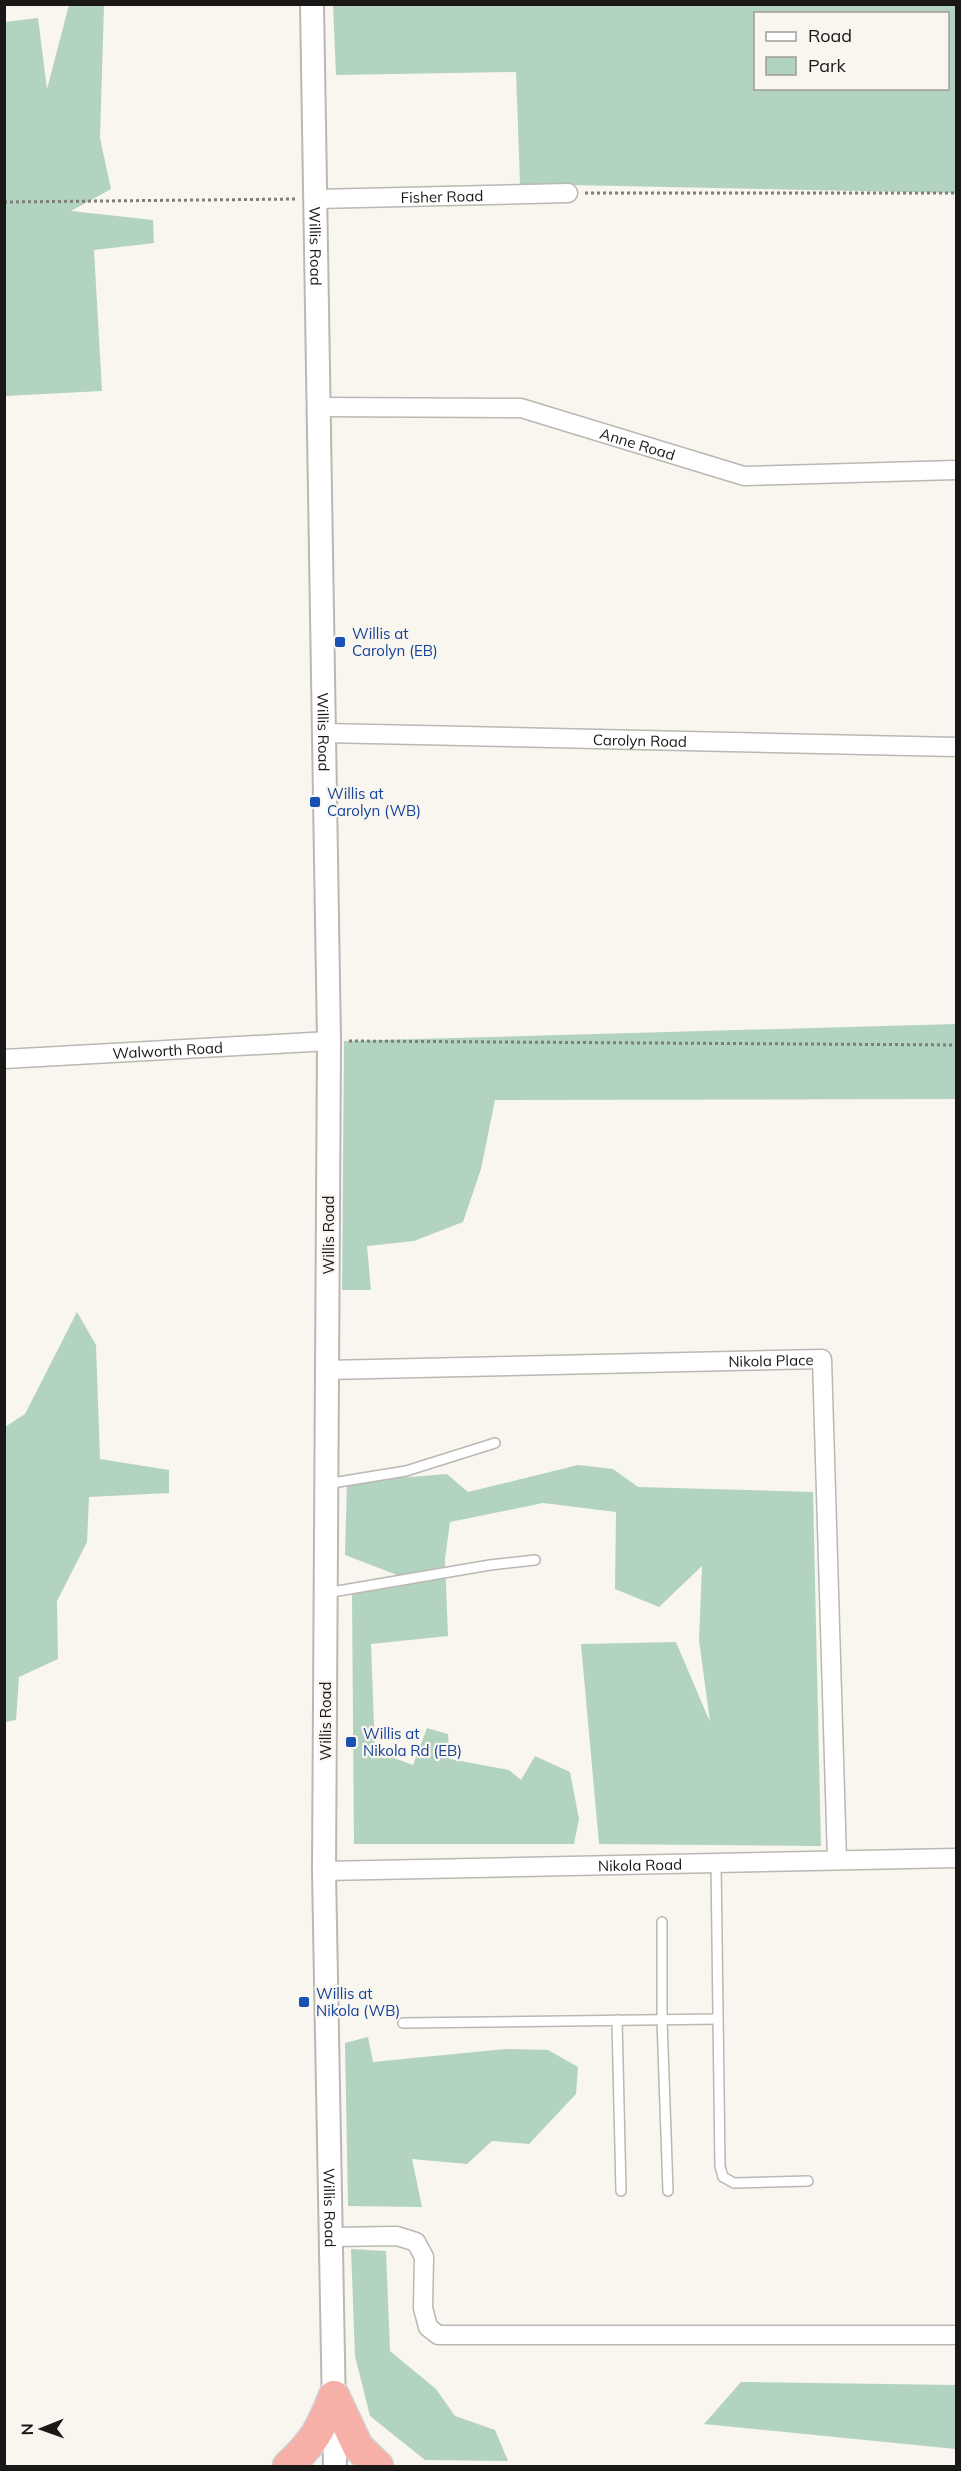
<svg xmlns="http://www.w3.org/2000/svg" width="961" height="2471" viewBox="0 0 961 2471" font-family="Mulish,sans-serif">
<style>
.green{fill:#b3d3c1;fill-rule:evenodd}
.lines{fill:none;stroke-linecap:round;stroke-linejoin:round}
.service-casing{stroke:#bbb7b2;stroke-width:12}
.minor-casing{stroke:#bbb7b2;stroke-width:21}
.tertiary-casing{stroke:#bbb7b2;stroke-width:26}
.trunk-casing{stroke:#d1d1d1;stroke-width:33}
.path{stroke:#807d7a;stroke-width:3;stroke-dasharray:3 3;stroke-linecap:butt}
.service{stroke:#fff;stroke-width:9}
.minor{stroke:#fff;stroke-width:18}
.tertiary{stroke:#fff;stroke-width:22}
.trunk{stroke:#f6b0a8;stroke-width:30}
.transit-dot{fill:#1a4fb4;stroke:#f9f5ef;stroke-width:2}
.labels{text-anchor:middle;dominant-baseline:central;stroke-width:4.5;stroke-linejoin:round;paint-order:stroke}
.street-label{font-size:15px;fill:#1a1817;stroke:#f9f5ef}
.transit-label{font-size:15px;fill:#164399;stroke:#f9f5ef;text-anchor:start}
</style>
<rect width="100%" height="100%" fill="#f9f5ef"/>
<g class="green">
<path d="M69,5H104L100,138L111,189L71,211L153,220L154,243L94,250L102,391L5,396V22L38,18L47,89Z"/>
<path d="M333,5H956V193L520,184L516,72L336,75ZM756,14H948V88H756Z"/>
<path d="M956,1024V1099L495,1100L481,1169L463,1222L414,1241L367,1246L371,1290H342L344,1041Z"/>
<path d="M77,1312L96,1345L100,1459L169,1470V1493L89,1497L87,1542L57,1601L58,1659L19,1677L16,1720L5,1722V1427L25,1414Z"/>
<path d="M578,1465L613,1469L638,1487L813,1492L821,1846L599,1844L581,1644L676,1642L710,1722L699,1640L702,1566L659,1607L615,1589L616,1512L543,1503L450,1522L445,1559L448,1636L371,1644L375,1751L413,1765L427,1728L448,1734L450,1759L509,1770L521,1780L535,1756L570,1772L579,1819L574,1844H354L352,1594L410,1580L345,1555L347,1482L447,1474L468,1492Z"/>
<path d="M368,2037L373,2062L505,2049L548,2050L578,2067L576,2094L529,2144L492,2141L467,2164L412,2159L422,2207L348,2206L345,2043Z"/>
<path d="M351,2249L386,2251L390,2351L436,2389L455,2416L495,2430L508,2461L425,2460L370,2416L355,2356Z"/>
<path d="M741,2382L956,2385V2449L704,2424Z"/>
</g>
<g class="lines">
<g class="service-casing">
<g id="service">
<path d="M326,1484L406,1471L495,1443"/>
<path d="M326,1593L490,1565L535,1560"/>
<path d="M716,1862L720,2166L723,2177L734,2183L808,2181"/>
<path d="M662,1922V2020L668,2191"/>
<path d="M617,2020L621,2191"/>
<path d="M403,2023L718,2019"/>
</g>
</g>
<g class="minor-casing">
<g id="minor">
<path id="s1" d="M316,199L568,193"/>
<path id="s2" d="M319,407L521,408L744,476L956,470"/>
<path id="s3" d="M324,733L956,747"/>
<path id="s4" d="M4,1059L329,1041"/>
<path id="s5" d="M327,1370L822,1359L837,1860"/>
<path id="s6" d="M324,1871L956,1858"/>
<path d="M331,2237L397,2236L416,2242L424,2257L423,2308L428,2327L438,2335H956"/>
</g>
</g>
<g class="tertiary-casing">
<g id="tertiary">
<path id="s7" d="M312,4L329,1041L324,1871L335,2466"/>
</g>
</g>
<g class="trunk-casing">
<g id="trunk">
<path d="M334,2396L358,2447L378,2466"/>
<path d="M288,2466C314,2442 321,2429 334,2396"/>
</g>
</g>
<g class="path">
<path d="M585,193H956"/>
<path d="M4,202L297,199"/>
<path d="M349,1041L956,1045"/>
</g>
<use href="#service" class="service"/>
<use href="#minor" class="minor"/>
<use href="#tertiary" class="tertiary"/>
<use href="#trunk" class="trunk"/>
</g>
<g class="transit-dot">
<rect x="334" y="636" width="12" height="12" rx="3"/>
<rect x="309" y="796" width="12" height="12" rx="3"/>
<rect x="345" y="1736" width="12" height="12" rx="3"/>
<rect x="298" y="1996" width="12" height="12" rx="3"/>
</g>
<g class="labels">
<g class="street-label">
<text stroke="none"><textPath href="#s1" startOffset="126">Fisher Road</textPath></text>
<text stroke="none"><textPath href="#s7" startOffset="242">Willis Road</textPath></text>
<text stroke="none"><textPath href="#s2" startOffset="324">Anne Road</textPath></text>
<text stroke="none"><textPath href="#s7" startOffset="728">Willis Road</textPath></text>
<text stroke="none"><textPath href="#s3" startOffset="316">Carolyn Road</textPath></text>
<text stroke="none"><textPath href="#s4" startOffset="164">Walworth Road</textPath></text>
<text transform="translate(328 1235) rotate(-90)">Willis Road</text>
<text stroke="none"><textPath href="#s5" startOffset="444">Nikola Place</textPath></text>
<text transform="translate(325 1721) rotate(-90)">Willis Road</text>
<text stroke="none"><textPath href="#s6" startOffset="316">Nikola Road</textPath></text>
<text stroke="none"><textPath href="#s7" startOffset="2204">Willis Road</textPath></text>
</g>
<g class="transit-label">
<text x="352" y="633">Willis at<tspan x="352" dy="17">Carolyn (EB)</tspan></text>
<text x="327" y="793">Willis at<tspan x="327" dy="17">Carolyn (WB)</tspan></text>
<text x="363" y="1733">Willis at<tspan x="363" dy="17">Nikola Rd (EB)</tspan></text>
<text x="316" y="1993">Willis at<tspan x="316" dy="17">Nikola (WB)</tspan></text>
</g>
</g>
<rect width="961" height="2471" fill="none" stroke="#1a1817" stroke-width="12"/>
<rect x="754" y="12" width="195" height="78" fill="#f9f5ef" stroke="#a09d99" stroke-width="1.5"/>
<rect x="766" y="32" width="30" height="9" fill="#ffffff" stroke="#a09d99" stroke-width="1.5"/>
<text x="808" y="42" font-size="18" fill="#1a1817">Road</text>
<rect x="766" y="57" width="30" height="18" fill="#b3d3c1" stroke="#a09d99" stroke-width="1.5"/>
<text x="808" y="72" font-size="18" fill="#1a1817">Park</text>
<g transform="translate(42 2429) rotate(269)" stroke="#f9f5ef" stroke-width="4.5" paint-order="stroke">
<path d="M0-4.5L10 22L0 15L-10 22Z" fill="#1a1817"/>
<text y="-9" font-size="16" font-weight="bold" text-anchor="middle" fill="#1a1817">N</text>
</g>
</svg>
